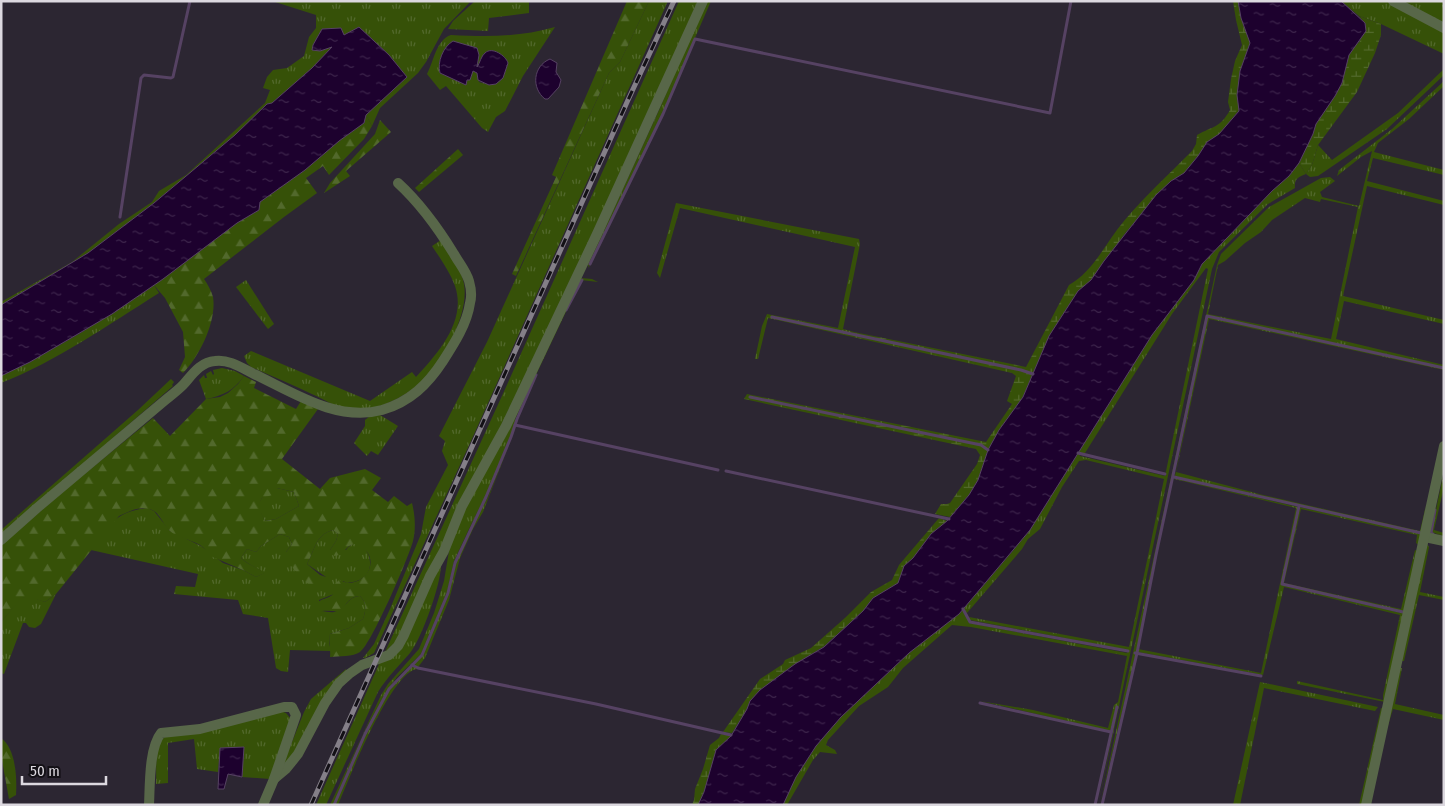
<svg xmlns="http://www.w3.org/2000/svg" width="1445" height="806" viewBox="0 0 1445 806" font-family="'Fira Sans Condensed',sans-serif">
<style>
.grass{fill:url(#grass-tufts);fill-rule:evenodd}
.forest{fill:url(#forest-firs);fill-rule:evenodd}
.wetland{fill:url(#wetland-marsh)}
.water{fill:url(#water-ripples);stroke:#564263}
.lines{fill:none;stroke-linecap:round;stroke-linejoin:round}
.stream{stroke:#564263;stroke-width:3}
.minor{stroke:#586749;stroke-width:10}
.rail-casing{stroke:#847f88;stroke-width:5}
.rail{stroke:#131016;stroke-width:3;stroke-dasharray:9;stroke-linecap:butt}
</style>
<defs>
<pattern id="grass-tufts" width="24" height="20" patternUnits="userSpaceOnUse" patternTransform="scale(1.25)"><rect width="24" height="20" fill="#365108"/><path d="M3 7l-1-3M5 7V3M7 7l1-3M15 17l-1-3M17 17v-4M19 17l1-3" fill="none" stroke="#52692c"/></pattern>
<pattern id="forest-firs" width="22" height="20" patternUnits="userSpaceOnUse" patternTransform="scale(1.25)"><rect width="22" height="20" fill="#365108"/><path d="M5 1l3.5 6h-7zM16 11l3.5 6h-7z" fill="#52692c"/></pattern>
<pattern id="wetland-marsh" width="20" height="14" patternUnits="userSpaceOnUse" patternTransform="scale(1.25)"><rect width="20" height="14" fill="#365108"/><path d="M1 5h8M5 5V1M11 12h8M15 12V8" fill="none" stroke="#52692c"/></pattern>
<pattern id="water-ripples" width="26" height="14" patternUnits="userSpaceOnUse" patternTransform="scale(1.25)"><rect width="26" height="14" fill="#1d012e"/><path d="M2 4q2-2 4 0t4 0M15 11q2-2 4 0t4 0" fill="none" stroke="#3d254c"/></pattern>
</defs>
<rect width="100%" height="100%" fill="#2c2632"/>
<g class="grass">
<path d="M272,1H471L444,29L426,62L418,73L380,108L372,126L366,115L407,77L389,55L359,27L344,35L341,28L322,29L313,45L320,51L333,46L312,68L272,103L267,104L235,135L154,203L88,253L1,305V302L72,262L119,224L152,202L159,191L186,175L265,103L270,90L263,88L267,77L273,70L287,68L304,56L309,37L316,28V15Z"/>
<path d="M475,1H529V13L489,18L488,31L448,29L453,21Z"/>
<path d="M649,1H668L471,441L374,653L365,658H363L374,644L390,609L421,534L426,507L448,465L442,451L445,441L439,436L487,342L609,73L620,62Z"/>
<path d="M679,1H701L635,146L399,639L385,652L506,387Z"/>
<path d="M706,1H711L662,114L590,263L589,268L588,265L660,108Z"/>
<path d="M1341,1H1386L1444,32V54L1381,24L1359,16Z"/>
<path d="M1400,1H1444V25Z"/>
<path d="M555,27L523,76L505,111L496,117L488,132L482,128L446,86L440,90L427,74C434,61 436,40 451,35C488,37 520,37 555,27ZM449,44L476,65L477,67L484,53L508,63L503,78C494,82 489,86 479,82L477,73L473,71L465,85L440,73V62Z"/>
<path d="M1444,69V75L1387,129L1318,176L1310,177L1306,174C1298,177 1294,179 1295,188L1268,204L1219,252L1212,269L1098,805L1118,707L1117,706L1110,731L980,701L1033,710L1108,728L1114,705L1118,702L1127,656L971,627L952,625L903,668L888,687L859,706L828,740L826,745L835,750L837,754L820,752L813,760L787,805H783L796,777L816,746L841,717L909,653L959,614L1012,552L1030,530L1152,335L1194,280L1202,264L1272,191L1289,176L1299,163L1306,174L1312,165L1318,145L1332,160L1398,113ZM1206,268L1208,269L1165,476L1080,456L1079,453H1085L1172,314ZM1086,460L1164,479L1129,647L969,617L970,620L1127,650L1128,651L1127,653L969,623L964,610L967,613L1022,549L1028,539L1040,529L1062,487L1079,461Z"/>
<path d="M1444,81V86L1409,119L1378,143L1374,152L1444,170V175L1373,158L1367,181L1444,201V205L1367,186L1343,296L1444,320V324L1344,301L1336,339L1444,365V367L1228,321L1444,369V370L1209,319L1176,472L1263,495L1420,531L1426,505L1420,546L1416,543L1417,535L1301,509L1284,583L1401,609L1415,550L1417,551L1385,702L1297,684V681L1383,700V695L1400,615L1284,587L1263,675L1138,652V649L1261,673L1296,508L1174,479V478L1298,507L1281,585L1401,613L1403,612L1282,583L1299,507L1421,533L1299,506L1175,476L1207,316L1136,653L1100,805L1217,265L1221,254L1269,207L1321,178L1330,177L1335,181L1320,192L1322,197L1359,206L1372,151L1361,157L1337,176L1339,170L1392,129ZM1305,198L1320,202L1321,199L1358,207L1331,339L1208,314L1218,265L1225,261L1245,243L1261,232L1272,220Z"/>
<path d="M676,203L859,239L860,244L843,329L854,332L853,337L768,318L758,359H755L762,326L767,314L838,328L855,247L680,208L660,278L657,273Z"/>
<path d="M441,240C449,253 461,268 464,284C469,313 446,355 427,376C412,393 386,407 364,409C358,409 348,409 341,407C332,405 323,399 314,395C293,385 272,376 251,367L247,363L244,356L251,351L370,401L412,372L416,377C438,353 467,321 455,286C450,272 440,258 432,246Z"/>
<path d="M581,278L592,279L598,282L581,280L515,419V425L490,487L469,529L454,561L447,592L421,654L397,677L387,690L363,734L333,805H330L381,695L388,684L419,649L434,613L444,581L450,545L465,509Z"/>
<path d="M246,280L274,324L268,329L236,287Z"/>
<path d="M154,285L159,293C108,325 57,361 1,383V376L30,362L79,334Z"/>
<path d="M222,368L235,371L244,376C234,390 223,396 206,399L199,380L204,375L205,378H207L206,374L211,371L213,375L214,374L213,370Z"/>
<path d="M171,379L174,382L172,385L173,386L1,535V530L138,410Z"/>
<path d="M380,415L398,426L378,455L371,451L367,456L354,443L365,426V420L370,416Z"/>
<path d="M516,427L483,512L473,529L460,558L449,600L425,658L418,667L414,665L423,655L449,593L455,565L471,528L488,497Z"/>
<path d="M1444,471V487L1434,530L1444,533V536L1431,532L1433,535L1432,537L1429,530L1432,529Z"/>
<path d="M277,488L294,492L299,506L276,519L265,521L257,506L262,498Z"/>
<path d="M147,508L154,511L170,531L201,546L223,563L243,570L256,577L264,573C257,567 248,565 241,558L247,549L256,552L261,546L280,534L289,537L292,544L286,552L306,582L326,577L307,564C315,550 315,535 333,530L338,534L336,541L330,550H346C363,526 390,580 347,583L343,581L334,594L319,600L321,611C326,611 331,613 334,612C346,609 348,596 360,596C367,603 366,610 363,619L349,628L330,634L329,643L331,651L290,650L288,672L281,671L276,668L268,618L243,614L238,600L174,594L176,586L195,587L198,574L91,550C110,525 114,512 147,508Z"/>
<path d="M1427,544L1429,547L1420,592L1444,597V600L1419,595L1404,661H1400Z"/>
<path d="M441,565C441,584 422,638 410,653C398,667 388,676 378,692L326,805H316L380,662L389,659Z"/>
<path d="M56,594L41,624L35,628L29,627L26,623H23L4,674L1,673V622L21,598L29,596L45,602Z"/>
<path d="M412,666L418,669C392,669 348,781 338,805H334C355,760 373,697 412,666Z"/>
<path d="M1398,668H1402L1395,704L1444,715V720L1393,709L1385,735Z"/>
<path d="M346,669V673L295,751L282,767L304,712L311,699Z"/>
<path d="M1260,682L1378,707L1375,711L1264,688L1240,805H1233Z"/>
<path d="M1381,708L1385,709L1363,805H1359Z"/>
<path d="M281,711L286,713L291,719L270,779L242,777L244,747L220,748L218,772L197,769L194,739L168,743V783L156,784C157,770 153,745 166,736Z"/>
</g>
<g class="forest">
<path d="M627,1H649L620,62L609,73L516,276L512,274L556,177L552,175Z"/>
<path d="M366,115L372,126L364,139L329,175L323,166L306,178L317,193L284,217L204,279C208,285 211,290 213,297C217,320 200,356 183,373L179,370L185,357L183,332L165,298L154,285L237,223L259,210L260,202L305,170L339,141L364,123Z"/>
<path d="M380,120L391,132L346,171L350,176L324,193L330,183L375,134Z"/>
<path d="M458,149L463,155L419,192L415,188Z"/>
<path d="M244,376L256,382L254,388L296,409L301,401L318,409L282,459L320,489L330,478L365,469L381,478L372,490L388,502L394,496L407,506L412,503C415,515 416,529 413,541C409,557 371,645 360,652C353,657 339,656 330,657C331,649 328,642 330,634L349,628L363,619C366,610 367,603 360,596C350,596 346,604 341,611C333,612 326,609 318,612L315,605C323,595 337,601 335,584L339,580C343,581 346,583 350,583C374,580 379,550 354,544L349,546L340,555L333,556L330,550L336,541L338,534L333,530C315,535 315,550 307,564L320,575L326,577V582L319,589C306,587 294,569 286,559V552L292,544L289,537L280,534L261,546L256,552L247,549L241,558C248,565 257,567 265,573L256,577L243,570L208,555C204,540 181,541 170,531C162,524 160,511 149,509C138,506 128,512 119,516L56,594L45,602L29,597L22,598L1,622V545L71,485L153,418L170,436L206,399L220,397L228,393L238,384ZM277,488L294,492L299,506L276,519L265,521L258,506L262,498L276,494Z"/>
<path d="M1,738C16,749 17,778 16,795L9,799L1,755Z"/>
</g>
<g class="wetland">
<path d="M1233,1H1238L1241,18L1250,43L1240,71L1237,95L1239,110L1219,135L1207,142L1198,156L1184,173L1171,181L1126,232L1091,280L1078,292L1059,320L1035,368L1023,397L999,430L988,450L978,480L969,495L950,517L935,514L941,504H947L950,503L977,464L980,455L976,449L744,399L747,394L986,442L1012,404L1007,401L1016,376L1012,373L853,337L854,332L1026,367L1069,285C1094,271 1106,242 1124,221C1145,196 1169,174 1192,151L1196,144L1197,135C1213,126 1220,128 1230,110L1228,102L1231,79L1235,61L1242,45L1236,20Z"/>
<path d="M1359,16L1381,24V35L1375,53L1357,92L1318,145L1312,165L1306,174L1299,163L1312,136L1316,124L1335,96L1342,83L1349,55L1353,48L1360,41L1365,23Z"/>
<path d="M939,518L947,521L931,534L913,558L904,566L898,583L873,598L863,611L823,647L795,664L760,690L750,701L747,709L732,733L723,732L760,679L783,664L785,660L811,648L846,617L871,592L892,580L899,565Z"/>
<path d="M721,734L731,736L716,750L704,792L698,805H692L694,800L695,789L703,769L710,745L719,738Z"/>
</g>
<g class="water">
<path d="M1238,1H1341L1365,23L1366,31L1349,55L1342,83L1335,96L1316,124L1313,134L1299,163L1289,176L1272,191L1202,264L1194,280L1152,335L1030,530L959,614L909,653L841,717L816,746L796,777L783,805H698L704,792L716,750L731,736L747,709L750,701L760,690L795,664L824,647L863,611L873,598L898,583L904,566L913,558L931,534L947,521L969,495L978,480L988,450L999,430L1023,397L1049,336L1078,291L1091,280L1104,261L1156,195L1171,181L1184,173L1198,156L1207,142L1219,134L1239,111L1237,95L1240,71L1250,43L1241,18Z"/>
<path d="M359,27L389,55L407,77L366,115L364,123L339,141L305,170L260,202L259,210L237,223L163,279L112,314L30,362L1,376V305L88,253L154,203L235,135L267,104L272,103L312,68L332,47L320,51L312,50L313,45L322,29L341,28L344,35Z"/>
<path d="M453,41L477,48L479,55L477,67C480,63 481,56 485,53C492,46 506,56 508,63L503,78L496,84L489,85L478,80L477,73L473,71L470,80H467L466,85L440,73C437,62 443,47 453,41Z"/>
<path d="M550,59L557,63L556,72L561,80L559,87L548,99H545C531,88 533,66 550,59Z"/>
<path d="M244,747L242,777L228,774L224,789H218L220,748Z"/>
</g>
<g class="lines">
<g class="stream">
<path d="M120,217L141,78L144,75L171,78L173,77L190,1"/>
<path d="M590,264L663,114L695,39L1050,113L1071,1"/>
<path d="M566,310L582,280"/>
<path d="M772,317L1021,370L1033,374"/>
<path d="M750,397L981,445L988,450"/>
<path d="M515,425L718,470"/>
<path d="M1078,453L1165,474"/>
<path d="M726,471L949,519"/>
<path d="M1174,477L1421,533"/>
<path d="M1299,506L1282,584L1403,612"/>
<path d="M1433,534L1431,533L1435,510"/>
<path d="M963,609L970,622L1128,651"/>
<path d="M1135,653L1261,676"/>
<path d="M412,665L418,668L596,704L731,735"/>
<path d="M980,703L1111,732"/>
<path d="M334,805L365,734L389,689L422,655L448,593L455,563L486,497L511,437L517,419L536,375"/>
<path d="M1095,805L1117,707"/>
<path d="M1102,805L1137,653L1156,555L1207,316L1444,368"/>
</g>
<g class="minor">
<path d="M1393,1L1444,28"/>
<path d="M1425,537L1444,541"/>
<path d="M1,540L37,508L163,402C169,397 177,391 183,385C192,375 200,362 215,361C229,359 242,368 254,374C294,393 337,422 382,410C410,402 428,384 443,361C454,344 467,324 470,303C472,296 471,288 469,281C466,271 459,263 454,254C438,228 421,204 398,183"/>
<path d="M274,779L286,769L298,754L325,703L339,683L349,674L362,665L389,655L398,646L404,635L430,576L444,551L462,506L506,426L597,234L703,1"/>
<path d="M149,805C150,785 149,748 161,733L200,729L284,707H292L296,715L274,779L263,805"/>
<path d="M1366,805L1444,446"/>
</g>
<g class="rail-casing">
<path id="rail" d="M311,805L628,100L674,1"/>
</g>
<use href="#rail" class="rail"/>
</g>
<rect width="1445" height="806" fill="none" stroke="#dcd8df" stroke-width="5"/>
<path d="M22 776v8h84v-8" fill="none" stroke="#dcd8df" stroke-width="2.5"/>
<text x="30" y="776" font-size="15" fill="#dcd8df" stroke="#131016" stroke-width="4" paint-order="stroke">50 m</text>
</svg>
